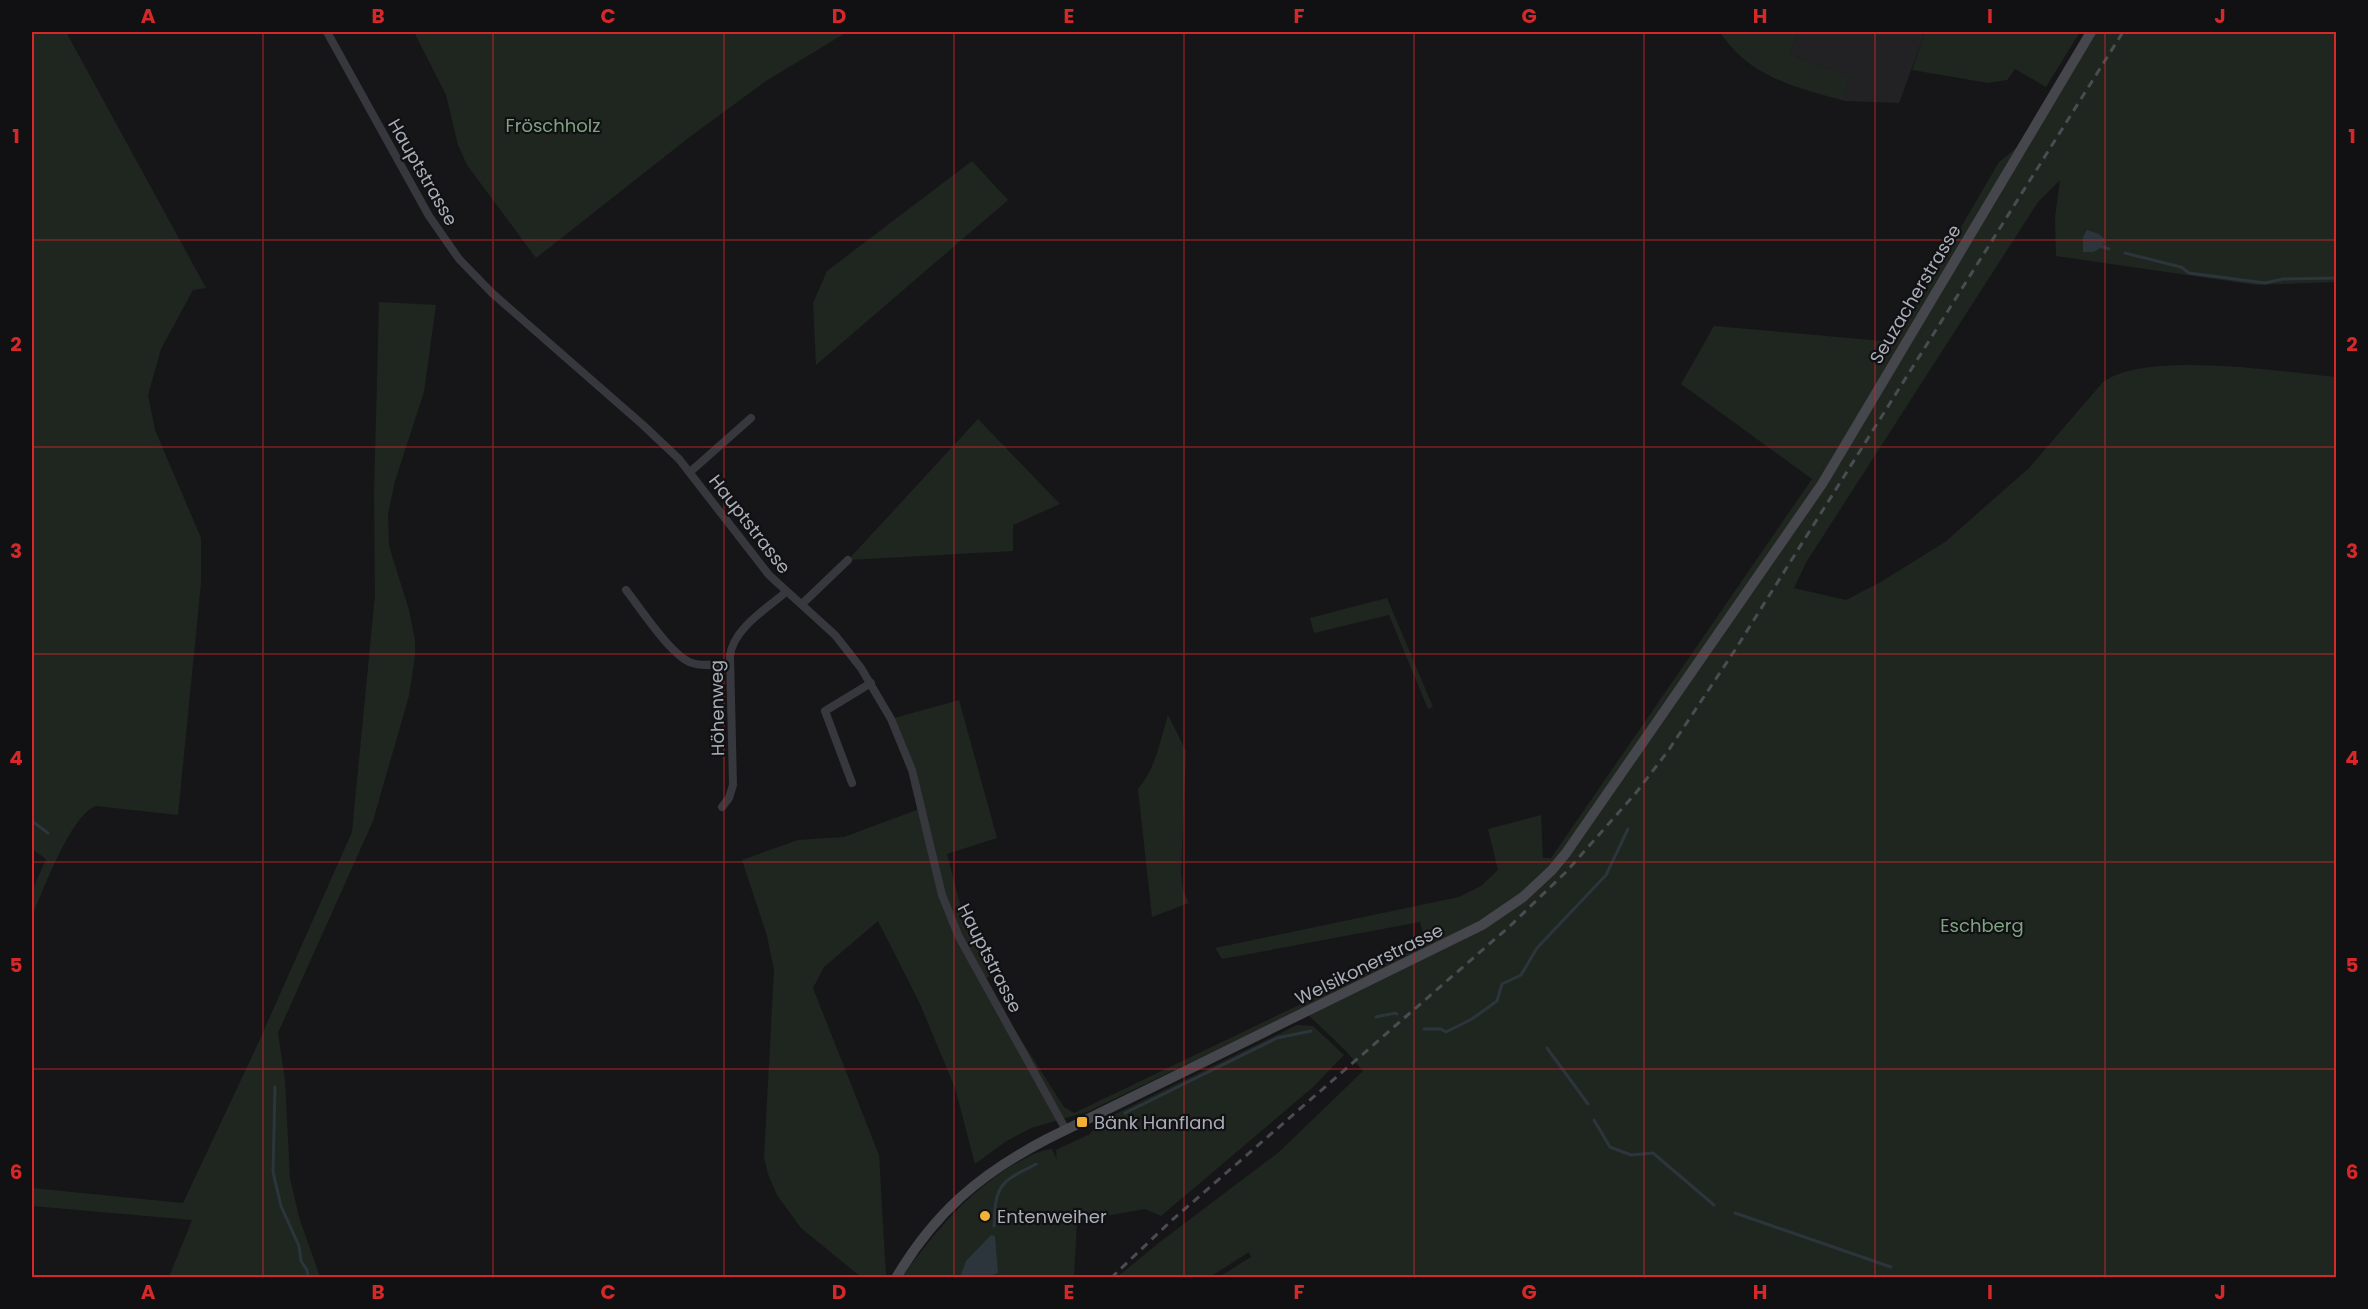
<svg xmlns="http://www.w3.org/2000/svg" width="2368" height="1309" viewBox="0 0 2368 1309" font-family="Poppins,sans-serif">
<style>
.built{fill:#222225}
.green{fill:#1e261f}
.water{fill:#2c353c}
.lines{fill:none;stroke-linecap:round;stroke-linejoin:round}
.stream{stroke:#2c353c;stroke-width:3}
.minor{stroke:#37383d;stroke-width:8}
.secondary{stroke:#45474d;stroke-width:10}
.rail{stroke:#4a4c52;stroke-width:3;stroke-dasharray:8 6;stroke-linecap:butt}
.grid{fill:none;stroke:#d62828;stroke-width:1.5;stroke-opacity:0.55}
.poi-dot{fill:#f2b134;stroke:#111113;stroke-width:2}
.labels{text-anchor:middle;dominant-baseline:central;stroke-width:4.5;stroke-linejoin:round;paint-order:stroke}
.park-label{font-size:18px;fill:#7fa381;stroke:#111113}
.street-label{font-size:18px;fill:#a8adb8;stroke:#111113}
.poi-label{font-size:18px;fill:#a8adb8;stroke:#111113;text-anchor:start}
.neatline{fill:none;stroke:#d62828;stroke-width:2}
.grid-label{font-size:20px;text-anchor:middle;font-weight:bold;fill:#d62828}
</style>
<rect width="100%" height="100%" fill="#161618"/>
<path class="built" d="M1798,32H1915L1924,35L1899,103L1845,101L1847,77L1790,54Z"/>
<g class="green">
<path d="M32,32H66L206,288L193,290L161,349L148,395L155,430L201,538V583L178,815L96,806C72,813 42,892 32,917V891L46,859L32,849Z"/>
<path d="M414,32H847L766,81L691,136L536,258L467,165L458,145L446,95Z"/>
<path d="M1720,32H1798L1790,54L1848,77L1845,101C1796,87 1750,78 1720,32Z"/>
<path d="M1915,32H2080L2046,87L2015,69L2007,80L1988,83L1912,70L1924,35Z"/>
<path d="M2091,32H2336V282L2256,285L2056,256L2055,217L2060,180L2038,202L1807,561L1794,588L1846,600L1879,583L1945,542L2029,468L2103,382C2147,350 2282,372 2336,377V1277H1219L1251,1257L1249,1252L1210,1277H1117L1160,1242L1279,1152L1363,1071L1346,1051L1302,1009L1087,1112L1031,1128L1005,1142L975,1164L955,1088L920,1004L878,921L824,967L813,988L879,1155L886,1275L890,1277H861L801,1228L777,1195L768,1174L764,1158L774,970L767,936L742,860L798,840L844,837L922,808L891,719L959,700L997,838L947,854L960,904L990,976L983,980L1064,1107L1074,1113L1426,944L1420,922L1222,959L1215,948L1459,897L1481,886L1498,870L1488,829L1541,815L1543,858H1551L1812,479L1681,384L1714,326L1894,342L1999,162L2026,140Z"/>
<path d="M972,161L1008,200L816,365L813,303L827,271Z"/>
<path d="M379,302L436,305L424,392L395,481L388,514L389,546L409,610L415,640V656L409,696L373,821L278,1033L285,1080L290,1178L299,1217L320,1277H169L192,1220L32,1206V1188L183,1203L256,1048L352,832L375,595L374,493Z"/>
<path d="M978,419L1060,504L1013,525V551L848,560Z"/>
<path d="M1387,598L1433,707L1428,709L1389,615L1314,633L1310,618Z"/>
<path d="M1168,715L1186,751L1181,873L1183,890L1189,903L1152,917L1138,789C1156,768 1160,741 1168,715Z"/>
<path d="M1297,1025L1313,1026L1344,1055L1312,1088L1161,1216L1145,1209L1077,1221L1074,1277L899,1278L904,1274C936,1231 967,1193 1013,1165C1026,1158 1038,1150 1052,1149L1057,1160L1056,1150L1090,1134L1099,1122Z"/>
</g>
<g class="water">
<path d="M2087,230L2099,234L2105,239L2103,247L2093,252H2083V237Z"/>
<path d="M991,1235L995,1236L998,1273L987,1277H960L966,1261Z"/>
</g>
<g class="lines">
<g class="stream">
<path d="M2103,247L2109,249"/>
<path d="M2125,253L2181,267L2189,273L2265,283L2283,279L2336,278"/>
<path d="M32,821L48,833"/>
<path d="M1376,1017L1395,1013L1397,1014"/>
<path d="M1424,1029H1441L1446,1032L1472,1019L1497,1001L1502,984L1521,975L1537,948L1606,875L1628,829"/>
<path d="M1547,1048L1588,1104"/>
<path d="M275,1087L273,1172L281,1206L299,1246L301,1261L307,1270L308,1278"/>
<path d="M1125,1113L1277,1038L1311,1031"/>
<path d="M1594,1120L1610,1147L1631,1155L1653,1153L1714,1205"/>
<path d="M1735,1213L1891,1267"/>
<path d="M994,1226C995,1218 994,1210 996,1202C999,1178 1019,1174 1036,1164"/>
</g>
<g class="minor">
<path d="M327,32L429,216L459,259L492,293L643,425L679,459L769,575L835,635L861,668L891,719L912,770L942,895L959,937L1066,1130"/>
<path d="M690,472L751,418"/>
<path d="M626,590C641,609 672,657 692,663C704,667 718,664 730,663"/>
<path d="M802,604L848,560"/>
<path d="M852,783L825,711L871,683"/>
<path d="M722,807L729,798L733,785L730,656C733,629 766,609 786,592"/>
</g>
<path class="secondary" d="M896,1278C935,1212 980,1174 1047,1139L1482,925L1523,897L1552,870L1566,853L1822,484L2091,32"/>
<path class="rail" d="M1111,1278L1171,1221L1510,926L1566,872L1635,794L1668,751L1735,650L2123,32"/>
</g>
<path class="grid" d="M263,32V1278M493,32V1278M724,32V1278M954,32V1278M1184,32V1278M1414,32V1278M1644,32V1278M1875,32V1278M2105,32V1278M32,240H2336M32,447H2336M32,654H2336M32,862H2336M32,1069H2336"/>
<g class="poi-dot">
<rect x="1076" y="1116" width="12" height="12" rx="3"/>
<circle cx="985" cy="1216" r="6"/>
</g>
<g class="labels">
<g class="park-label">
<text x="553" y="125">Fröschholz</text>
<text x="1982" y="925">Eschberg</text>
</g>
<g class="street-label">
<text transform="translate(423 172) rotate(60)">Hauptstrasse</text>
<text transform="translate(1915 294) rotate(-59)">Seuzacherstrasse</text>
<text transform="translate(750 524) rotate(52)">Hauptstrasse</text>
<text transform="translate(717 708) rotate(-91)">Höhenweg</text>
<text transform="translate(990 958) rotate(63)">Hauptstrasse</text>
<text transform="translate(1369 964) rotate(-26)">Welsikonerstrasse</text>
</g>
<g class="poi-label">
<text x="1094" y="1122">Bänk Hanfland</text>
<text x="997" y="1216">Entenweiher</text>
</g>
</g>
<rect width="2368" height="1309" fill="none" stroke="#111113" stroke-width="66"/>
<rect x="33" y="33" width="2302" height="1243" class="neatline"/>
<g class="grid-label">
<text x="148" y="23">A</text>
<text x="378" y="23">B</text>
<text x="608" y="23">C</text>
<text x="839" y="23">D</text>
<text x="1069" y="23">E</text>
<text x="1299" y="23">F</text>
<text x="1529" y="23">G</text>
<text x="1760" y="23">H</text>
<text x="1990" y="23">I</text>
<text x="2220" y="23">J</text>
<text x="16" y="143">1</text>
<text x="2352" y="143">1</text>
<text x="16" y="351">2</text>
<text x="2352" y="351">2</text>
<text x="16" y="558">3</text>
<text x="2352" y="558">3</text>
<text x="16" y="765">4</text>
<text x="2352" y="765">4</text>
<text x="16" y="972">5</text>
<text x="2352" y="972">5</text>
<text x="16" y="1179">6</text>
<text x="2352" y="1179">6</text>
<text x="148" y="1299">A</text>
<text x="378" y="1299">B</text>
<text x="608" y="1299">C</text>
<text x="839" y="1299">D</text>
<text x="1069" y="1299">E</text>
<text x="1299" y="1299">F</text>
<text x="1529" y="1299">G</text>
<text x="1760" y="1299">H</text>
<text x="1990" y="1299">I</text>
<text x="2220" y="1299">J</text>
</g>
</svg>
